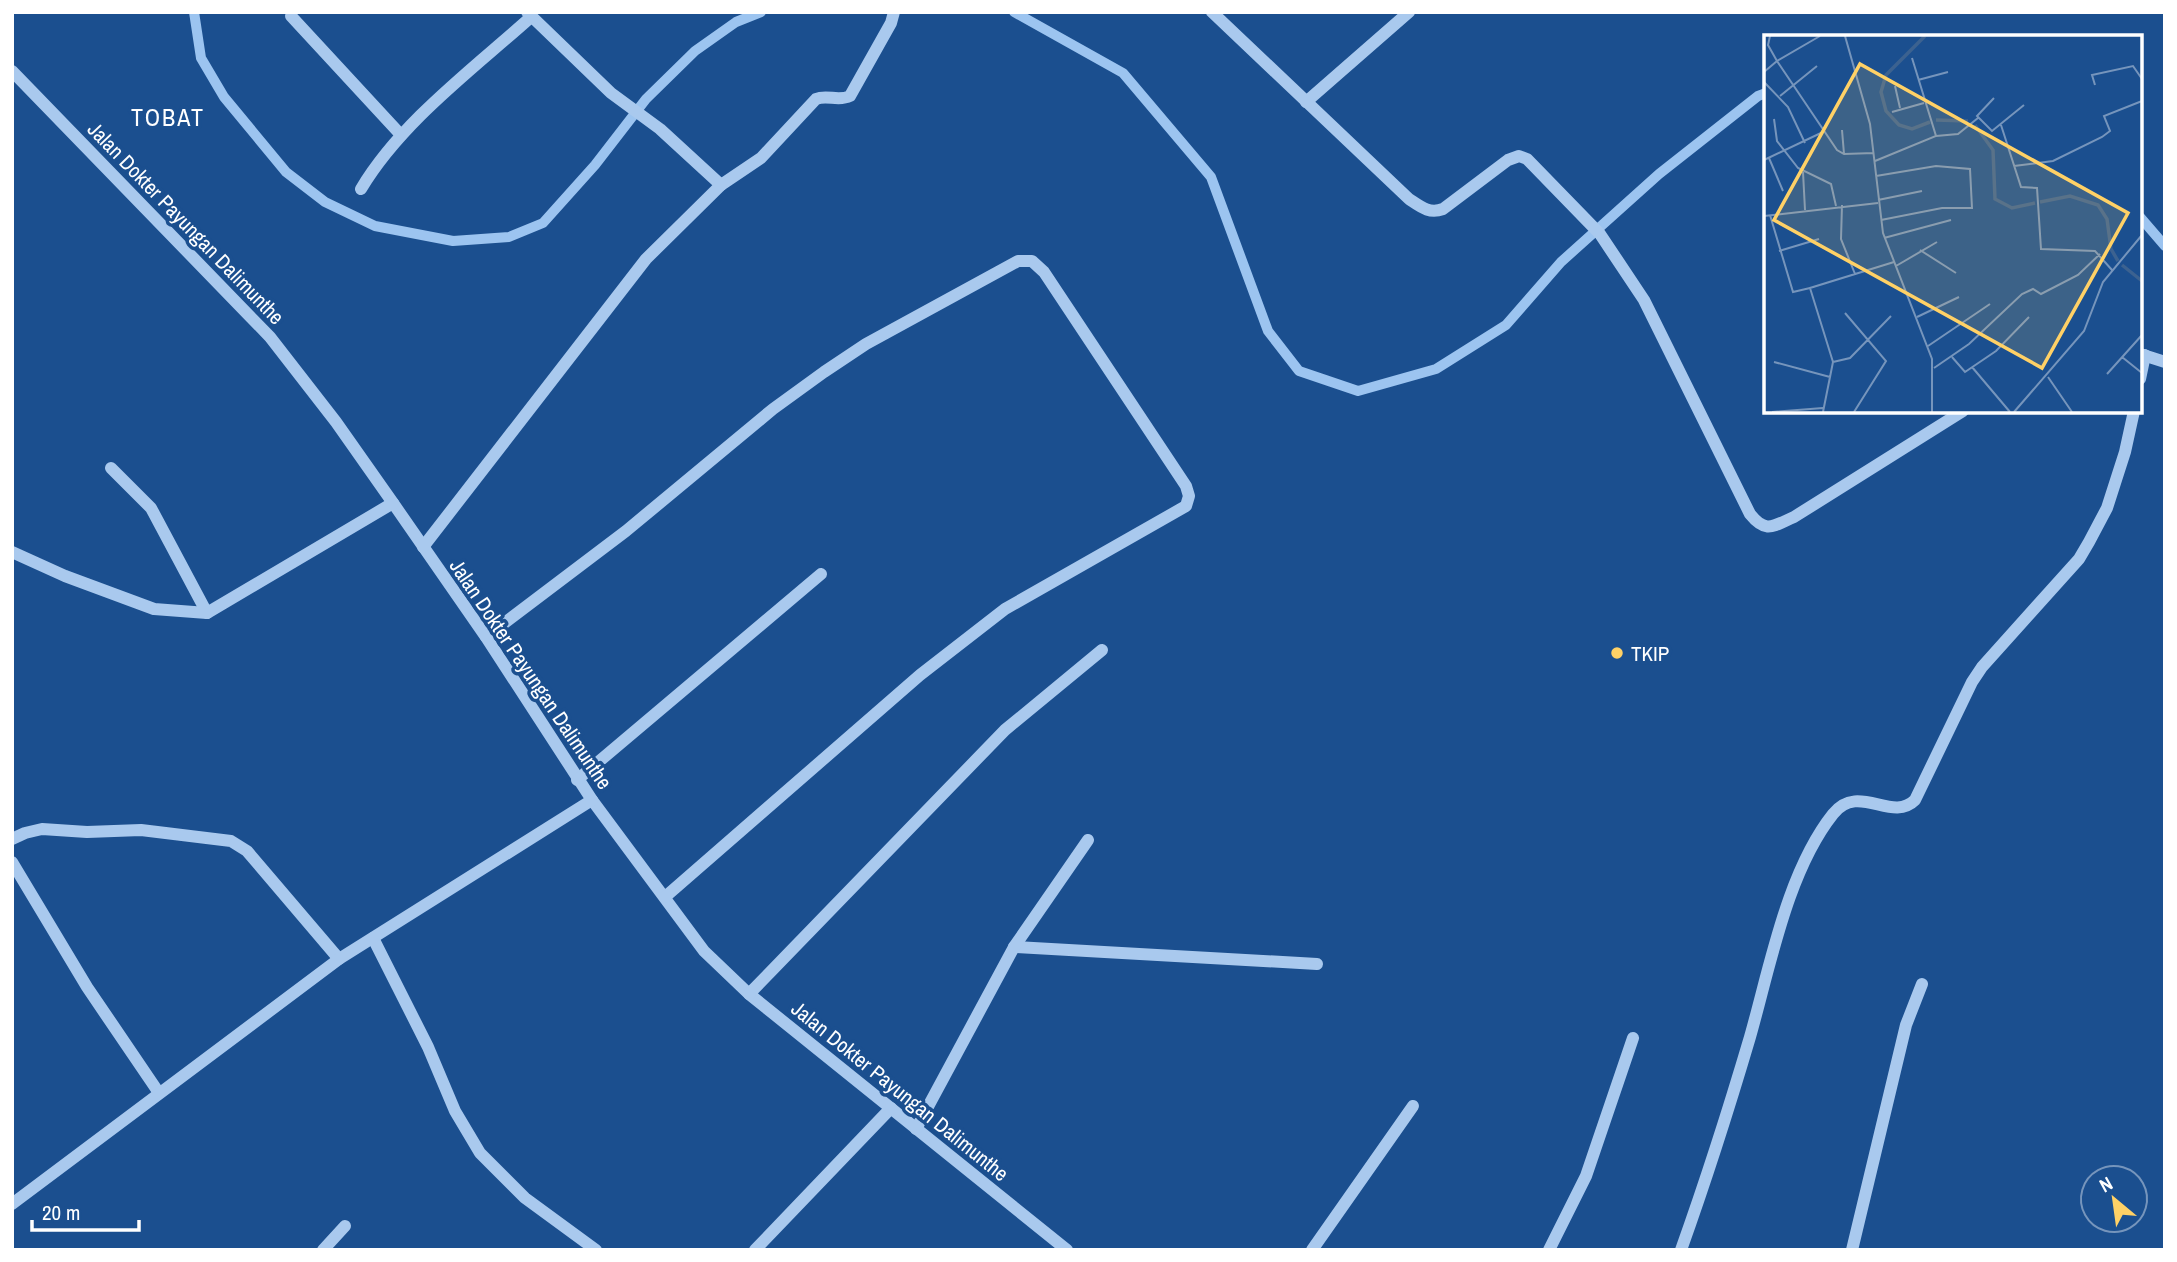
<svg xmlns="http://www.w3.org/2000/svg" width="2177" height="1262" viewBox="0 0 2177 1262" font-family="'Archivo Narrow',sans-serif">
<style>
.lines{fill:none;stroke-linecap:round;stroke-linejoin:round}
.stream{stroke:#9cc4f0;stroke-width:10}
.minor{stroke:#a9c9ee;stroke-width:12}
.poi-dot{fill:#ffd166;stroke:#1b4f8f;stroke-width:2.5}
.labels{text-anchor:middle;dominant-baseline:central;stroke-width:7;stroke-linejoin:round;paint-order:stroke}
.street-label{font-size:21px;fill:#fff;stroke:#1b4f8f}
.poi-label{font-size:21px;fill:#fff;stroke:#1b4f8f;text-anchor:start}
.quarter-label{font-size:24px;letter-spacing:2px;fill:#fff;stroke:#1b4f8f}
.inset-river{fill:none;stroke:#3c6290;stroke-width:3.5}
.inset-road{fill:none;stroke:#7695bc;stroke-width:2}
.view{fill:#ffd166;fill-opacity:0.15;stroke:#ffd166;stroke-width:3.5}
.inset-edge{fill:none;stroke:#fff;stroke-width:3.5}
</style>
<rect width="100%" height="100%" fill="#1b4f8f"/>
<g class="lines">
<g class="stream">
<path d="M194,12L201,58L224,97L286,172L325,202L375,226L453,241L509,237L543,223L595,165L646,99L695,51L736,22L761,12"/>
<path d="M1014,12L1123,73L1211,177L1268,331L1299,371L1358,391L1436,369L1506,325L1561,262L1659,174L1758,96L1766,93"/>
<path d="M2140,217L2165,246"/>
</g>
<g class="minor">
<path d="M1212,12L1409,199C1421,207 1429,214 1443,209L1508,160L1519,156L1527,159L1600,234L1644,300L1750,514C1766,534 1773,526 1794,517L1963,411"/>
<path d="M291,16L401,135"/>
<path d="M12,71L270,337L336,422L393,503L486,637L592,800L704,951L749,994L1067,1250"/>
<path d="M1306,102L1409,12"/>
<path d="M721,185L761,158L816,99C827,94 838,102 850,96L891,23L894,12"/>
<path d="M361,189C401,122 473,69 531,17"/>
<path d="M2140,354L2165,362"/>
<path d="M2140,379L2145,355"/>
<path d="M111,468L151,508L207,613"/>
<path d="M423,547L646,259L721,185L660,129L611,93L527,12"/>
<path d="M12,552L65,576L154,609L207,613L393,503"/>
<path d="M486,637L626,531L773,409L824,372L866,344L1018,261H1032L1044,272L1186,486L1189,496L1186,506L1005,609L920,675L665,897"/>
<path d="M577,780L821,574"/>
<path d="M12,839L25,833L42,829L87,832L141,830L231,841L247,851L339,959"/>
<path d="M12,862L87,987L159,1093"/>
<path d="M373,938L428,1047L455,1111L480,1153L525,1198L596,1250"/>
<path d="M1014,947L1317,964"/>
<path d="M749,994L1005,730L1102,650"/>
<path d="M916,1129L1014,947L1088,840"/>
<path d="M12,1204L339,959L592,800"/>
<path d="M323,1250L345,1226"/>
<path d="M755,1250L891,1108"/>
<path d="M1312,1250L1413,1106"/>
<path d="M1549,1250L1586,1176L1633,1038"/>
<path d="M1681,1250C1706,1180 1729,1108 1750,1037C1770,967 1787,872 1833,814C1858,782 1892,823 1915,800L1972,682L1982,667L2079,559L2089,542L2107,508L2125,452L2134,411"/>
<path d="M1852,1250L1906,1025L1922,984"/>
</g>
</g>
<circle class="poi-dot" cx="1617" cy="653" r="7"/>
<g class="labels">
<g class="street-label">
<text transform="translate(186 223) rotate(46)">Jalan Dokter Payungan Dalimunthe</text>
<text transform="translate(531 674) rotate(56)">Jalan Dokter Payungan Dalimunthe</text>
<text transform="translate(900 1091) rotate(39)">Jalan Dokter Payungan Dalimunthe</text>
</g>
<g class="poi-label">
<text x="1631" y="653">TKIP</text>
</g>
<g class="quarter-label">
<text x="168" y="117">TOBAT</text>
</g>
</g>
<g transform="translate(1764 35)">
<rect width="378" height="378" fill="#1b4f8f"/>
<path class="inset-river" d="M161,1L122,40L117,57L122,76L135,90L148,94L166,87M172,85L204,86M211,90L229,115L231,164L248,173L271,168M276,167L306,161L334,170L343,184L347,214L354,226M358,230L378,246"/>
<path class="inset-road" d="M56,1L13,26L73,115L80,119L110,118M81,1L106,89L119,198L168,324V377M0,37L13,26L4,10L6,1M154,45L184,37M0,47L24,72L41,108M331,50L328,40L369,31L378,44M131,51L136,73M16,61L53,31M230,63L213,81L228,96L260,70M128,77L160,68M10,84L13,106L34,133L67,149L72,171M237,90L257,152L273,153L277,214L331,216L348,235M78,95L80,119M172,101L194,99L214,83M5,123L19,156M0,125L59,97M111,126L172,101L148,23M250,131L289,126L338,102L346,96L340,81L378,66M39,137L41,175M112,141L172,131L206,134L208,173H178L117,185M114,165L158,156M78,170L77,204L91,239M6,180L29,257L46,253M0,181L114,168M120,203L187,185M156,215L192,238M15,216L55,204M132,231L173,207M81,278L122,326L90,377M153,282L195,262M164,311L226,269M188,322L201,337L232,316L265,282M358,322L378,338M10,327L66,342M69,327L86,323L127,281M208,332L246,377M170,333L205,309L258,259L269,254L277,259L314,240L336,219M343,339L378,300M284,342L308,377M8,377L59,373M59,377L69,327L46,253L130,227M250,377L320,296L339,247L378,200"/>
<path class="view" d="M96,29L364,178L278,333L10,185Z"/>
<rect width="378" height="378" class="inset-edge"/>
</g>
<rect width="2177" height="1262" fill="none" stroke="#ffffff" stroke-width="28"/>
<g transform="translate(2114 1199) rotate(331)"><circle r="33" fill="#1b4f8f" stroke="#7695bc" stroke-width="2"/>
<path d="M0-5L12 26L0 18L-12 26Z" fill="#ffd166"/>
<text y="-10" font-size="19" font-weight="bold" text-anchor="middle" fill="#ffffff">N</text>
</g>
<path d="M32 1220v10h107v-10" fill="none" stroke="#ffffff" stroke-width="3.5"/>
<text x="42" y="1220" font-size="21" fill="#ffffff" stroke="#1b4f8f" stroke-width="5" paint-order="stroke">20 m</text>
</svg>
